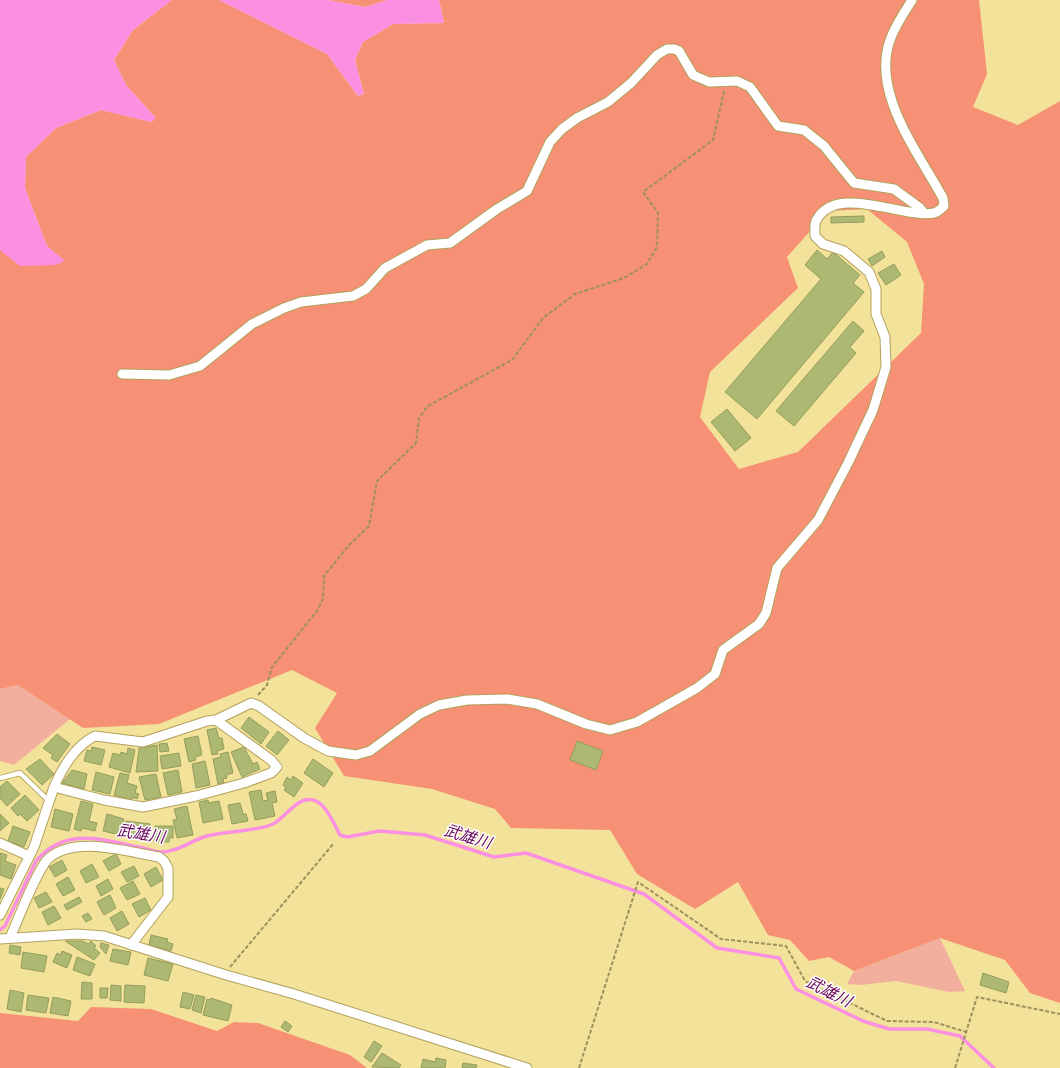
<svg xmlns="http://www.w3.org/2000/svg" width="1060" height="1068" viewBox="0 0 1060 1068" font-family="'Titillium Web','Noto Sans JP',sans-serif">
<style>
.green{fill:#f3af9d}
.forest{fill:#f79175;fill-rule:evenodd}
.water{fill:#fb90e3}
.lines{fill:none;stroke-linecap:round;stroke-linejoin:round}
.stream{stroke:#fb90e3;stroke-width:3.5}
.building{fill:#adb873;stroke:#949e5a}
.service-casing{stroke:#b2a15c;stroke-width:6}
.minor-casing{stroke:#b2a15c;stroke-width:11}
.path{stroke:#9e915d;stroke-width:2;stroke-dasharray:4 2;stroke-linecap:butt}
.service{stroke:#fff;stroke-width:4.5}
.minor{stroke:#fff;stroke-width:9}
.labels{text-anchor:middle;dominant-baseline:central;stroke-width:3;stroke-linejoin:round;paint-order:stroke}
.water-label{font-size:16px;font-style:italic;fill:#6c0a5d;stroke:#fff}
</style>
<rect width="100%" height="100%" fill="#f3e29a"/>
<g class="green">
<path d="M18,685L70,719L14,765L0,761V689Z"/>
<path d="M940,938L965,991L949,992L896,981L861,985L847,984L854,971Z"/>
</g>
<g class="forest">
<path d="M172,0H219L327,54L358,96L364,94L355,60L363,42L393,24L444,23L439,0H979L987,74L973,107L1018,125L1060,101V1003L1030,993L1005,960L940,938L854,971L829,957L809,961L790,940L768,935L738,882L695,909L637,874L610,830L511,828L495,809L432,789L344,776L315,728L337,693L292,670L159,724L83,728L18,685L0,689V250L64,261L47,246L25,188L26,157L56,128L101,110L152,122L155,117L126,85L114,60L133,30ZM867,209L907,242L924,284L921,333L798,452L739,469L700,417L710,372L798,288L787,257L828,211Z"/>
<path d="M328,0H387L365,7Z"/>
<path d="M91,1007L151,1009L217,1031L234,1022L258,1023L350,1055L367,1068H0V1013L78,1021Z"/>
</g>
<g class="water">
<path d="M0,0H172L133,30L114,60L126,85L156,118L151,122L101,110L56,128L26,157L25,188L47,246L65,261L55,265L20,266L0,250Z"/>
<path d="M219,0H328L365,7L387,0H439L444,23L393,24L363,42L355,60L364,94L358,96L327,54Z"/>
</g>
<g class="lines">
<path class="stream" d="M0,930L5,926L36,861C65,827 100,839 138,847C145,848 154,852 161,852C178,852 192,840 207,836C224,831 260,831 273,824C285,818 297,796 313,800C326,803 334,824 340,835L347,837L380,831L425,835L494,857L526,853L644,894L717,948L779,958L796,989L863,1021L889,1029H927L960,1036L994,1068"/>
</g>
<g class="building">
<path d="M864,216V222L831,223V217Z"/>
<path d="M817,250L827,259L833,252L860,275L853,283L864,292L757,419L725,392L821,279L805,265Z"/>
<path d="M882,251L885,257L872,266L868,259Z"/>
<path d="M894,264L901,275L886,285L878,273Z"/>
<path d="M853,321L864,331L850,347L856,353L794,426L776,411Z"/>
<path d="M727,409L751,438L735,451L711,422Z"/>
<path d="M249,717L269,732L261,744L241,728Z"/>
<path d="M216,728L219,738H222L224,749L217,751L218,754L212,755L207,730Z"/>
<path d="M278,731L289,740L277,755L266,746Z"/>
<path d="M57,734L70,744L57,762L51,758L53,755L43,748Z"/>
<path d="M198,736L202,755L195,757L196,760L189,762L184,739Z"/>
<path d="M577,741L603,751L596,770L570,760Z"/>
<path d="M167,743L169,751L160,752L159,744Z"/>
<path d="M157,745L158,771L136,772L139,748Z"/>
<path d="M92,747L105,750L101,765L84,761L87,750L91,751Z"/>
<path d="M244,747L253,764L257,762L260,769L242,777L231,752Z"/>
<path d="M128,748L135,750L130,773L109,767L113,753L120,755L121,752L127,754Z"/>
<path d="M228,752L233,773L226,775L227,778L223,779L224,783L218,784L213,759L221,757L220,754Z"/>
<path d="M179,753L181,766L162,769L160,756Z"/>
<path d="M40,759L54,774L42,785L26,769Z"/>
<path d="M313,759L333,773L324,787L304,773Z"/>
<path d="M205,761L210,785L196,788L192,764Z"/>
<path d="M72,770L87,774L84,789L62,783Z"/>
<path d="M178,770L182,792L168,795L163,773Z"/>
<path d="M96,772L114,777L110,794L92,790Z"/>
<path d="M120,773L129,775L127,783L137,786L135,793L139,794L137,799L132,797V800L114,795Z"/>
<path d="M156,774L161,797L145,800L139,777Z"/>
<path d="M293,776L303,783L294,797L284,790L286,787L283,785L287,777L291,780Z"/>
<path d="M7,781L20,794L7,806L0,798V787Z"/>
<path d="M261,790L263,801L268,800L266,793L275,791L277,802L272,803L275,816L255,820L249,792Z"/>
<path d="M25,795L39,810L27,821L20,814L18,816L11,808Z"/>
<path d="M208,800L209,803L219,801L223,819L203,823L199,802Z"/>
<path d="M81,801L93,804L89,821L97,823L95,831L82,828L81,831L74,829Z"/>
<path d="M240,803L243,814H246L248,821L232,824L228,805Z"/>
<path d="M187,806L193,835L177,838L173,820L177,819L174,809Z"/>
<path d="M55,809L73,814L69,831L51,827Z"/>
<path d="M0,814L9,823L0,831Z"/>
<path d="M107,814L124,819L120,835L103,831Z"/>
<path d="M126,821L150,824L148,840L124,837Z"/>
<path d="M13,826L30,832L24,847L8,841Z"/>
<path d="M155,826H173V838H169V842H154Z"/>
<path d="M0,853L7,855L5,861L16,865L11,879L0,875Z"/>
<path d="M116,854L121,864L109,871L103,861Z"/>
<path d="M62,860L67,870L55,877L49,867Z"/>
<path d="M92,864L99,877L86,883L80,871Z"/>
<path d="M134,866L139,876L127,882L121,872Z"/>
<path d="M156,867L163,880L151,887L144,874Z"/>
<path d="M68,877L75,890L63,896L56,884Z"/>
<path d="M108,879L113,889L101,896L96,886Z"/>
<path d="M133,881L140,894L127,900L120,888Z"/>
<path d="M0,888L4,889L0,899Z"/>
<path d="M46,892L52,902L39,908L34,898Z"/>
<path d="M110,895L116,908L104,915L97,902Z"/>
<path d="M79,897L82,902L67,910L64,905Z"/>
<path d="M145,898L151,910L139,917L132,904Z"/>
<path d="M54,906L61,918L48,925L42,912Z"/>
<path d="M122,911L129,924L117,931L110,918Z"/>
<path d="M88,913L92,919L86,922L82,916Z"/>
<path d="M151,935L168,939L167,942L173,944L171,951L149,945Z"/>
<path d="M65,941H82L89,944L91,941L96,946L94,948L100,953L94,960Z"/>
<path d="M101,943L109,945L106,954L100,947Z"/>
<path d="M10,945L21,947L20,955L9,953Z"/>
<path d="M113,949L131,952L128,965L110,961Z"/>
<path d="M62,951L72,955L67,968L53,962L57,953L61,955Z"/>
<path d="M23,952L47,956L44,972L21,968Z"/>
<path d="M77,957L95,964L90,976L73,970Z"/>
<path d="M148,958L173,964L168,981L144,975Z"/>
<path d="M983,973L1009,982L1006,993L980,985Z"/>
<path d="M82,982L92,983V999H81Z"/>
<path d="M111,985L121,986V1001L110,1000Z"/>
<path d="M125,985L145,986L144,1003L124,1002Z"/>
<path d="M100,988H108L107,998H100Z"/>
<path d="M10,990L24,993L21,1012L7,1009Z"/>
<path d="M183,992L194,995L190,1009L180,1007Z"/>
<path d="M28,995L49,998L46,1013L26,1010Z"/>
<path d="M196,995L205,997L201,1013L192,1010Z"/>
<path d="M53,997L71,1001L68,1016L50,1013Z"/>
<path d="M211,998L232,1005L228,1021L203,1015L207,999L211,1000Z"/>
<path d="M285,1021L292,1026L288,1032L281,1027Z"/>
<path d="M374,1041L382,1046L371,1062L364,1057Z"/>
<path d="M382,1053L401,1065L399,1068L372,1067Z"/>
<path d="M436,1058L446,1060L445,1068H421L423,1059L435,1062Z"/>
<path d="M463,1063L477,1065L476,1068H462Z"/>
</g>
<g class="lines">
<g class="service-casing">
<path id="service" d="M0,778L20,773L49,801"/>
</g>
<g class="minor-casing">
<g id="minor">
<path d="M122,374L169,375L200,366L252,324L284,308L301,302L353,296L366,289L385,268L427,245L450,243L497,209L527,191L550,142L562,129L577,118L608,102L631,83L657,55L667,49H674L679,51L693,75L709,82L737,81L750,87L778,126L804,130L824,146L854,183L894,189L920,208L924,213"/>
<path d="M216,720L251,703L259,706L304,738L328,751L356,755L370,751L420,714L439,705L467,700L507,699L537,704L586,724L610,730L637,722L697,688L715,674L723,650L759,624L766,613L777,568L818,520L848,463L873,410L886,367L885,337L876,314V289L869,272L844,251L823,244L815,236C815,232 814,225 816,221C835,182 903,219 934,213C938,212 941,209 944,206L943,198C918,152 868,89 892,35C897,23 905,11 912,0"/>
<path d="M0,843L29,856"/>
<path d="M0,915L34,847L54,787L104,800L143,807L196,796L244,783L271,773L277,767L271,760L216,720L207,721L143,742L95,736C76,745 62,768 54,787"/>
<path d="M10,938C17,922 38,867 49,858C76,835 127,852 159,857L164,861L168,868V897L131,945"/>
<path d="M0,939L77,934L104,936L226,975L294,994L527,1068"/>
</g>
</g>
<g class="path">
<path d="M258,695L267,685L272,667L317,611L323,599L324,576L350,544L369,526L377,481L416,443L419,418L428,406L512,360L543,318L575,294L624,278L647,264L657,247L658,213L643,192L713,140L724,91"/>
<path d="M230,967L334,843"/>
<path d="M579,1068L638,882L721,939L786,946L805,981L887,1021L934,1022L966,1032"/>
<path d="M955,1068L977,997L1060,1014"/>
</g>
<use href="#service" class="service"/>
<use href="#minor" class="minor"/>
</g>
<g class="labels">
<g class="water-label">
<text transform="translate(141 833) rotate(9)">武雄川</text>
<text transform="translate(468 836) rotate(17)">武雄川</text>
<text transform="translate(829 991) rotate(27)">武雄川</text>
</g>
</g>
</svg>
